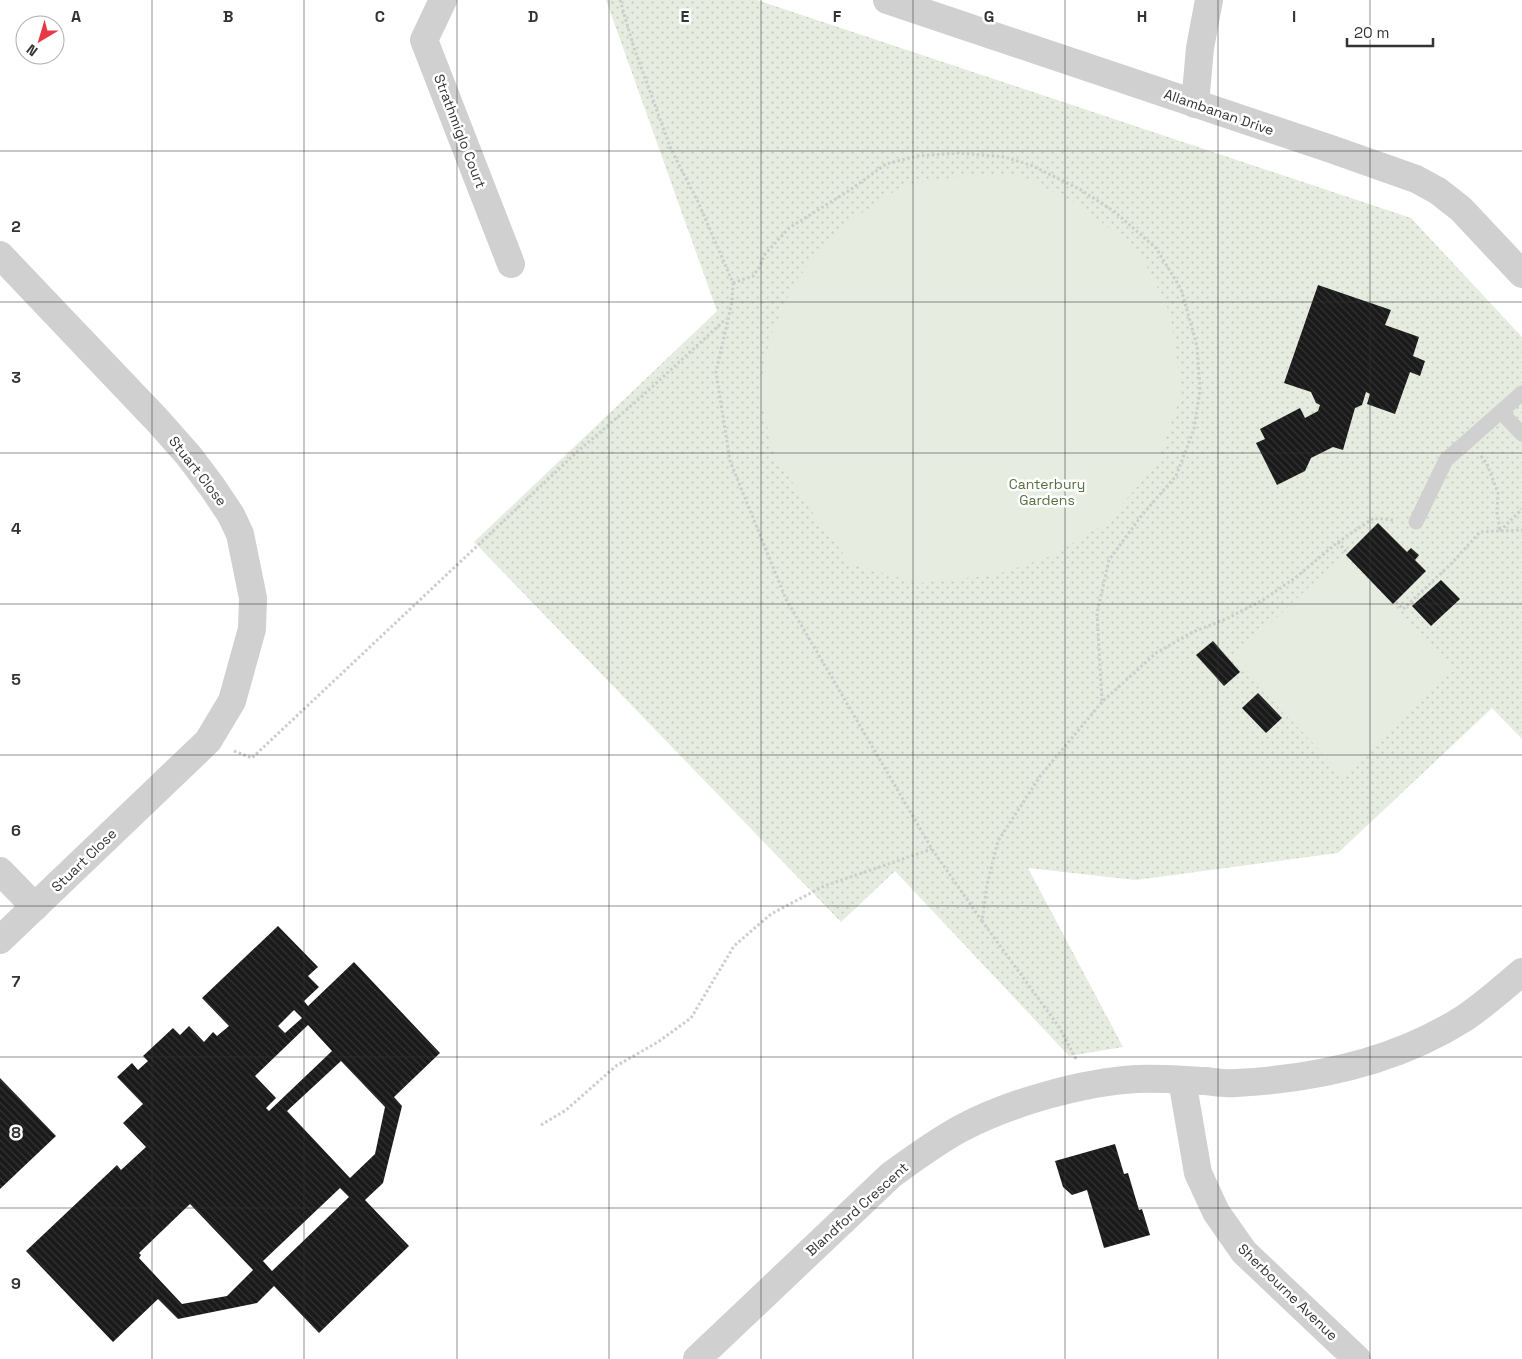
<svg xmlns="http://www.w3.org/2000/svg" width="1522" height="1359" viewBox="0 0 1522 1359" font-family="'Space Grotesk',sans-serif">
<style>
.grass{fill:url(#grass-dots)}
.garden{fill:#e6ecdf}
.building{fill:url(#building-back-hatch);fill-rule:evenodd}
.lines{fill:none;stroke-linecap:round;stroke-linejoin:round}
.path{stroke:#cdcdcd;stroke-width:3;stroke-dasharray:2.5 2.5;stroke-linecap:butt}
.lane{stroke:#d0d0d0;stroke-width:15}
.street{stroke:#d0d0d0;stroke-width:28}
.grid{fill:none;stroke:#333;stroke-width:1;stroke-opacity:0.55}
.labels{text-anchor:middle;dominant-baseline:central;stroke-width:5;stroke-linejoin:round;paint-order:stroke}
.street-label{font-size:14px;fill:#333;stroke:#fff}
.park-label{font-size:14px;fill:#56703f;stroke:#fff}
.grid-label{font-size:16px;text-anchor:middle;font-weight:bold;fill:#333;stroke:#fff;stroke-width:5;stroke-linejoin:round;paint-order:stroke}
</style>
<defs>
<pattern id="grass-dots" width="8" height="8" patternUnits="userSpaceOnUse" patternTransform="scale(1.25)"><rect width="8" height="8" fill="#e6ecdf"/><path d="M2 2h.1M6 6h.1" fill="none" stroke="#c6cbc0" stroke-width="1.8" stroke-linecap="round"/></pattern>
<pattern id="building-back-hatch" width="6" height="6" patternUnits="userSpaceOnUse" patternTransform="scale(1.25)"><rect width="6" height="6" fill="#1a1a1a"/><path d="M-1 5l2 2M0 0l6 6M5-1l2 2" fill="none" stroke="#333"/></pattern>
</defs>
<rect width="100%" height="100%" fill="#fff"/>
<path class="grass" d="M606,0H757L1411,218L1522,337V739L1492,708L1338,853L1136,880L1028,868L1123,1047L1069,1056L895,871L841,922L474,542L717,311Z"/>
<g class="garden">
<path d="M1020,175L1079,205L1139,251L1170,313L1182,393L1156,465L1106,523L1051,556L995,575L918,583L851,564L807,505L774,454L759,391L771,335L794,283L839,228L904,185L961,176Z"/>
<path d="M1343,555L1453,671L1343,775L1233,659Z"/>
</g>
<g class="building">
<path d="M1318,285L1391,310L1385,325L1419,337L1413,356L1425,361L1420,376L1410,372L1395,414L1367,404L1370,394L1366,392L1362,405L1355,408L1343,450L1333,447L1311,458L1305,471L1277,485L1256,443L1265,439L1260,429L1300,408L1305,418L1318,411L1320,405L1316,403L1311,392L1284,383Z"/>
<path d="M1378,523L1407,552L1411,548L1419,555L1415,560L1426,571L1393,604L1346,555Z"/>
<path d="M1441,580L1460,599L1431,626L1412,606Z"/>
<path d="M1213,641L1240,672L1224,686L1196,655Z"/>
<path d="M1258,693L1282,718L1266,733L1242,708Z"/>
<path d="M278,926L318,967L308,976L319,987L304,1001L308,1006L354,962L440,1053L394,1097L402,1106L383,1183L365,1200L409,1246L319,1333L274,1286L257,1303L178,1319L158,1299L113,1342L26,1251L117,1165L121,1170L146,1147L123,1123L143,1104L117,1077L132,1063L138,1070L148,1061L143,1056L173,1028L180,1035L189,1026L204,1042L213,1032L217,1036L229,1026L202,998ZM294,1010L302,1018L285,1033L278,1026ZM308,1025L332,1051L269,1111L266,1108L276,1098L255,1076ZM341,1061L385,1107L375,1154L350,1178L287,1111ZM340,1188L349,1197L272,1271L263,1261ZM190,1204L253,1270L227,1296L182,1304L139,1258L141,1255L139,1253Z"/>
<path d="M0,1078L56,1136L0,1189Z"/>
<path d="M1115,1144L1124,1174L1128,1173L1139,1210L1142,1209L1150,1235L1104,1248L1087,1190L1072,1195L1063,1187L1055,1161Z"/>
</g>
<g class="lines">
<g class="path">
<path d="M620,0L634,48L671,149L699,204L733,283L732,302L716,372L730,461L786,599L932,849L982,921"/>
<path d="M733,283L753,276L759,268L765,254L789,228L850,190L886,164L917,156L959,153L1005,157L1033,166L1081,190L1115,212L1156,248L1181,289L1197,346L1200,390L1194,429L1176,476L1142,515L1109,560L1097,613L1102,702"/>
<path d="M1481,456L1487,464L1498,493L1497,512L1500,531"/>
<path d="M1500,531L1522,509"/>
<path d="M1338,542L1347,553"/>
<path d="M1396,602L1403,609L1452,563L1480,532L1522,530"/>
<path d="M234,751L252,758L578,451L639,399L726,319"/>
<path d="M1076,1059L1059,1027L982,921L987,885L998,841L1041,775L1102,702L1156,653L1193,632L1226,619L1263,600L1295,578L1338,542L1374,518L1394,520"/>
<path d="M541,1125L566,1110L616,1066L658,1042L691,1018L734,946L771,914L824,886L932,849"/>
</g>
<g class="lane">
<path d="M1501,412L1522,434"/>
<path d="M1416,522L1446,460L1522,393"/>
</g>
<g class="street">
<path d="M443,0L424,40L511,264"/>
<path d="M887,0L1331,149L1416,179L1438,191L1461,209L1522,274"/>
<path d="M1195,104L1200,48L1209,0"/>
<path d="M0,255L158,421L189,456L213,488L231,515L240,534L253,598L252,629L232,701L208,741L0,940"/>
<path d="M0,871L35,907"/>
<path d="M1182,1080L1198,1173L1216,1212L1244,1252L1357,1359"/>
<path d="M697,1359L891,1175C913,1159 936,1142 960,1129C1008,1103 1083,1082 1137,1079C1160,1078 1183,1080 1205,1081C1215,1082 1226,1084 1236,1083C1314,1079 1395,1062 1463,1019C1483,1006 1503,988 1522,972"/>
</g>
</g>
<path class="grid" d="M152,0V1359M304,0V1359M457,0V1359M609,0V1359M761,0V1359M913,0V1359M1065,0V1359M1218,0V1359M1370,0V1359M0,151H1522M0,302H1522M0,453H1522M0,604H1522M0,755H1522M0,906H1522M0,1057H1522M0,1208H1522"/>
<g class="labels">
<g class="street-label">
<text transform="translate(1219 112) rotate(19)">Allambanan Drive</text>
<text transform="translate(460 131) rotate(69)">Strathmiglo Court</text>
<text transform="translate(198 471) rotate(52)">Stuart Close</text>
<text transform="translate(84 860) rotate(-44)">Stuart Close</text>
<text transform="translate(857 1209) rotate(-42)">Blandford Crescent</text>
<text transform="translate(1288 1292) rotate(44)">Sherbourne Avenue</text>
</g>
<g class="park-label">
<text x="1047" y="484">Canterbury<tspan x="1047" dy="16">Gardens</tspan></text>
</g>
</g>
<g class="grid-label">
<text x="76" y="22">A</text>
<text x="228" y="22">B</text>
<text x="380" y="22">C</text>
<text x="533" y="22">D</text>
<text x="685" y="22">E</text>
<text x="837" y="22">F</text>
<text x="989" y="22">G</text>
<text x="1142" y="22">H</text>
<text x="1294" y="22">I</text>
<text x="16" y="232">2</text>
<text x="16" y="383">3</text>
<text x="16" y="534">4</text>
<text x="16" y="685">5</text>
<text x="16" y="836">6</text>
<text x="16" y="987">7</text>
<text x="16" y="1138">8</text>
<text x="16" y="1289">9</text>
</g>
<g transform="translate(40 40) rotate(218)"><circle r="24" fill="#ffffff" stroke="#adadad"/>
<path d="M0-4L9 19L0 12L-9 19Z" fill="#e63946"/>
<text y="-8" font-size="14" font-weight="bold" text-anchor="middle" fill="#333333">N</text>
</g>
<path d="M1347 38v8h86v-8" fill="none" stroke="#333333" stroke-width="2.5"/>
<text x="1354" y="38" font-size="15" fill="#333333" stroke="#ffffff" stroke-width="4" paint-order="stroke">20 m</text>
</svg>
